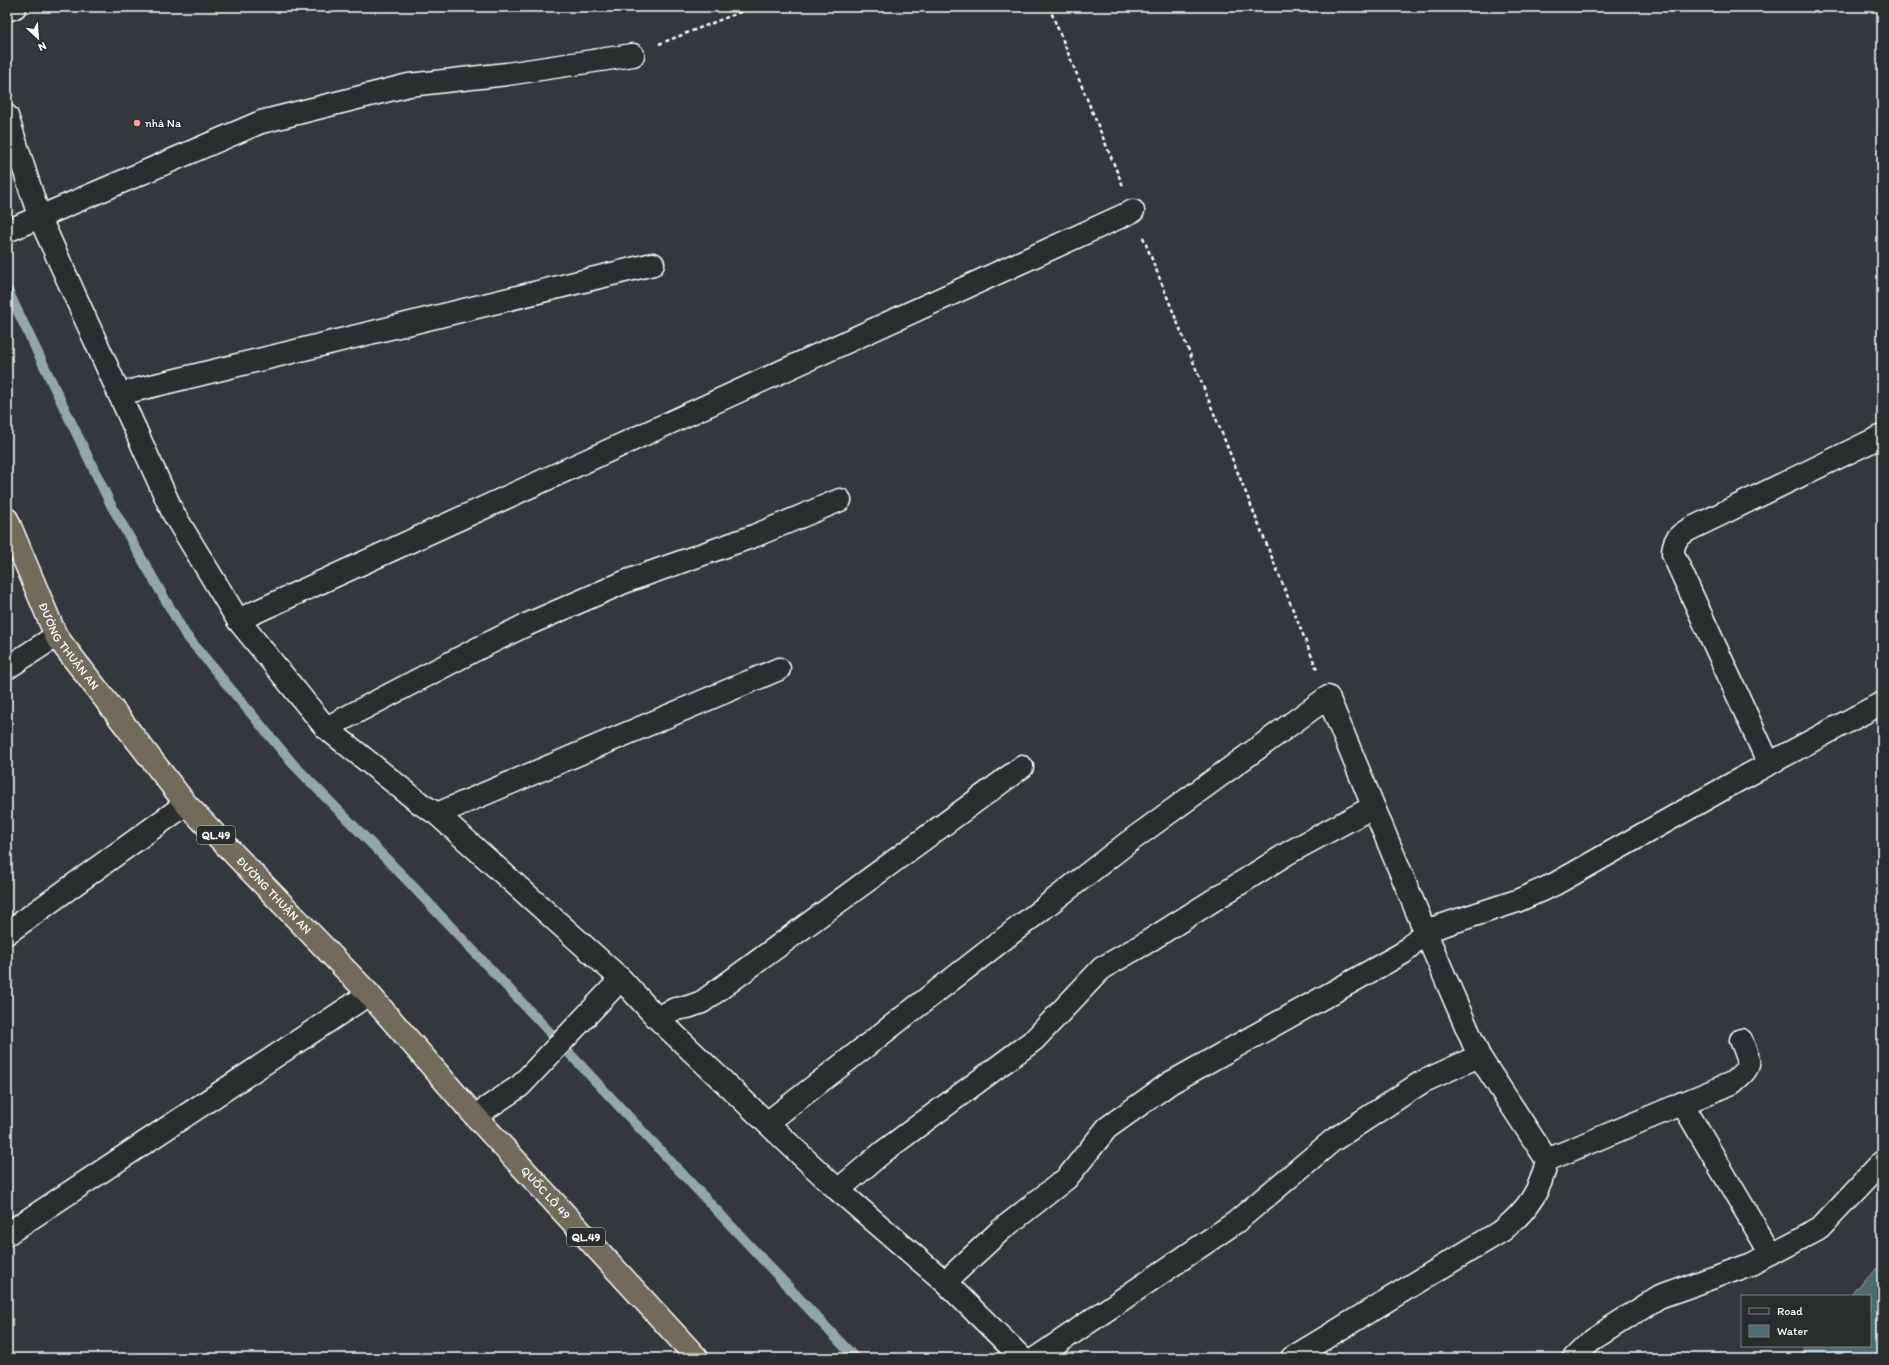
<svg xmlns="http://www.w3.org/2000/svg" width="1889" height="1365" viewBox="0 0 1889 1365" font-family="Itim,sans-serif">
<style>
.water{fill:#4d6b70;stroke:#94a6a9}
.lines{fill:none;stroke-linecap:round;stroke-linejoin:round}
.stream{stroke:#94a6a9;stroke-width:10}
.minor-casing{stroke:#fff;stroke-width:25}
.highway-casing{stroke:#fff;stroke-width:25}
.path{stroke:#fff;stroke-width:2.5;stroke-dasharray:4 3;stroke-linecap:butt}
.minor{stroke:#2a2d2e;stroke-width:22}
.highway{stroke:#726b5a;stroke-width:22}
.poi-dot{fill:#ff9aa2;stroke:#2a2d2e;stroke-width:1.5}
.labels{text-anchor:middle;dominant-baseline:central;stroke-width:3;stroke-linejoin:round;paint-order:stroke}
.shield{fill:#2a2d2e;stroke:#bfc0c0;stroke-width:1}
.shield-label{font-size:11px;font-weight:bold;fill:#fff}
.poi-label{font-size:12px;fill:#fff;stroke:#2a2d2e;text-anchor:start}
.street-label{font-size:12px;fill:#fff;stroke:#2a2d2e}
</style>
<rect width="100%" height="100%" fill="#34383d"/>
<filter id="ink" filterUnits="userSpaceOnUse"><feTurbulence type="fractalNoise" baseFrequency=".025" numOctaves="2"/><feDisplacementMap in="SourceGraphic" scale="8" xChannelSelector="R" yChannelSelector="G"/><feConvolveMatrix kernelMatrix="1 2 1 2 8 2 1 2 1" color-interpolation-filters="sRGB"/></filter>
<g filter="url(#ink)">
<path class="water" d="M1882,1264V1358H1799L1809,1346H1870V1296H1851L1865,1279Z"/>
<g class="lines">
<path class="stream" d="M7,289L111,505L185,634L293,764L406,879L855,1358"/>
<g class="minor-casing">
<g id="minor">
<path d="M7,10L15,7"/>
<path d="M7,116L39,216L173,513L238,620L326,728L421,804L437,814L621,979L657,1018L767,1123L838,1190L945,1282L1022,1358"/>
<path d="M7,231L261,122L409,85L507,74L633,55"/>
<path d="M119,394L653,264"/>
<path d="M238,620L1133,211"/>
<path d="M7,668L56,636"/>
<path d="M326,728L475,650L526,625L627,581L754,536L840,500"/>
<path d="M1769,764L1673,554C1673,541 1678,536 1688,530L1882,436"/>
<path d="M437,814L779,669"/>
<path d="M7,933L186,804"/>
<path d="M657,1018L675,1009L688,1007L702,1002L1022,767"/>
<path d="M1682,1103L1771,1254"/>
<path d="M475,1116L520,1086L621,979"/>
<path d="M767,1123L1126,844L1328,697L1425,931L1479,1056L1547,1160L1732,1083C1753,1065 1751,1065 1741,1040"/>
<path d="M838,1190L883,1152L1034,1040L1102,968L1144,944L1288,853L1373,807"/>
<path d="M7,1234L369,994"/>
<path d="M945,1282L1001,1230L1067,1178L1107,1128L1170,1083L1403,953L1425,931L1517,901L1555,884L1737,781L1882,703"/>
<path d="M1036,1358L1236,1222L1332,1141L1422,1082L1479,1056"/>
<path d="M1292,1358L1503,1230C1528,1209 1540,1192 1547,1160"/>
<path d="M1574,1358L1593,1339L1659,1297L1752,1264L1820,1228L1882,1162"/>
</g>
</g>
<g class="highway-casing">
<g id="highway">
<path id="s1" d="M7,519L56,636L186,804L369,994L475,1116L697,1358"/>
</g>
</g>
<g class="path">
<path d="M1049,7L1123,186"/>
<path d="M659,44L753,7"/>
<path d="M1143,237L1318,672"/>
</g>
<use href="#minor" class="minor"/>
<use href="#highway" class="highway"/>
</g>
</g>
<circle class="poi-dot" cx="137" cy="123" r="4"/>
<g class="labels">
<g class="shield">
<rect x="197" y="826" width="38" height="18" rx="3"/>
<rect x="567" y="1228" width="38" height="18" rx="3"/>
</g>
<g class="shield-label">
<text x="216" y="835">QL.49</text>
<text x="586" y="1237">QL.49</text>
</g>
<g class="poi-label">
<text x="145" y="123">nhà Na</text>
</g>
<g class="street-label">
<text stroke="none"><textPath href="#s1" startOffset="142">ĐƯỜNG THUẬN AN</textPath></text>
<text stroke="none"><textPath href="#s1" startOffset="466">ĐƯỜNG THUẬN AN</textPath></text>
<text stroke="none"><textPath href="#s1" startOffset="869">QUỐC LỘ 49</textPath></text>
</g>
</g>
<rect width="1889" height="1365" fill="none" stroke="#2a2d2e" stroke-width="24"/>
<rect x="12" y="12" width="1865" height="1341" fill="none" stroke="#fff" stroke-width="1.5" filter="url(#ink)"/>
<rect x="1741" y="1295" width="130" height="52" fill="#2a2d2e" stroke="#7f8182"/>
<rect x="1749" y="1308" width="20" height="6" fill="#2a2d2e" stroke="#7f8182"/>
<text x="1777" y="1315" font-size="12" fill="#ffffff">Road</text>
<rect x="1749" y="1325" width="20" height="12" fill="#4d6b70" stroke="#7f8182"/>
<text x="1777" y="1335" font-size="12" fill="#ffffff">Water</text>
<g transform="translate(38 38) rotate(154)" stroke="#2a2d2e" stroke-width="3" paint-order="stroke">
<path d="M0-3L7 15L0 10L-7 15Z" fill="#ffffff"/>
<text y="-6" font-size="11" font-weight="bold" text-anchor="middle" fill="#ffffff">N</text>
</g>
</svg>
